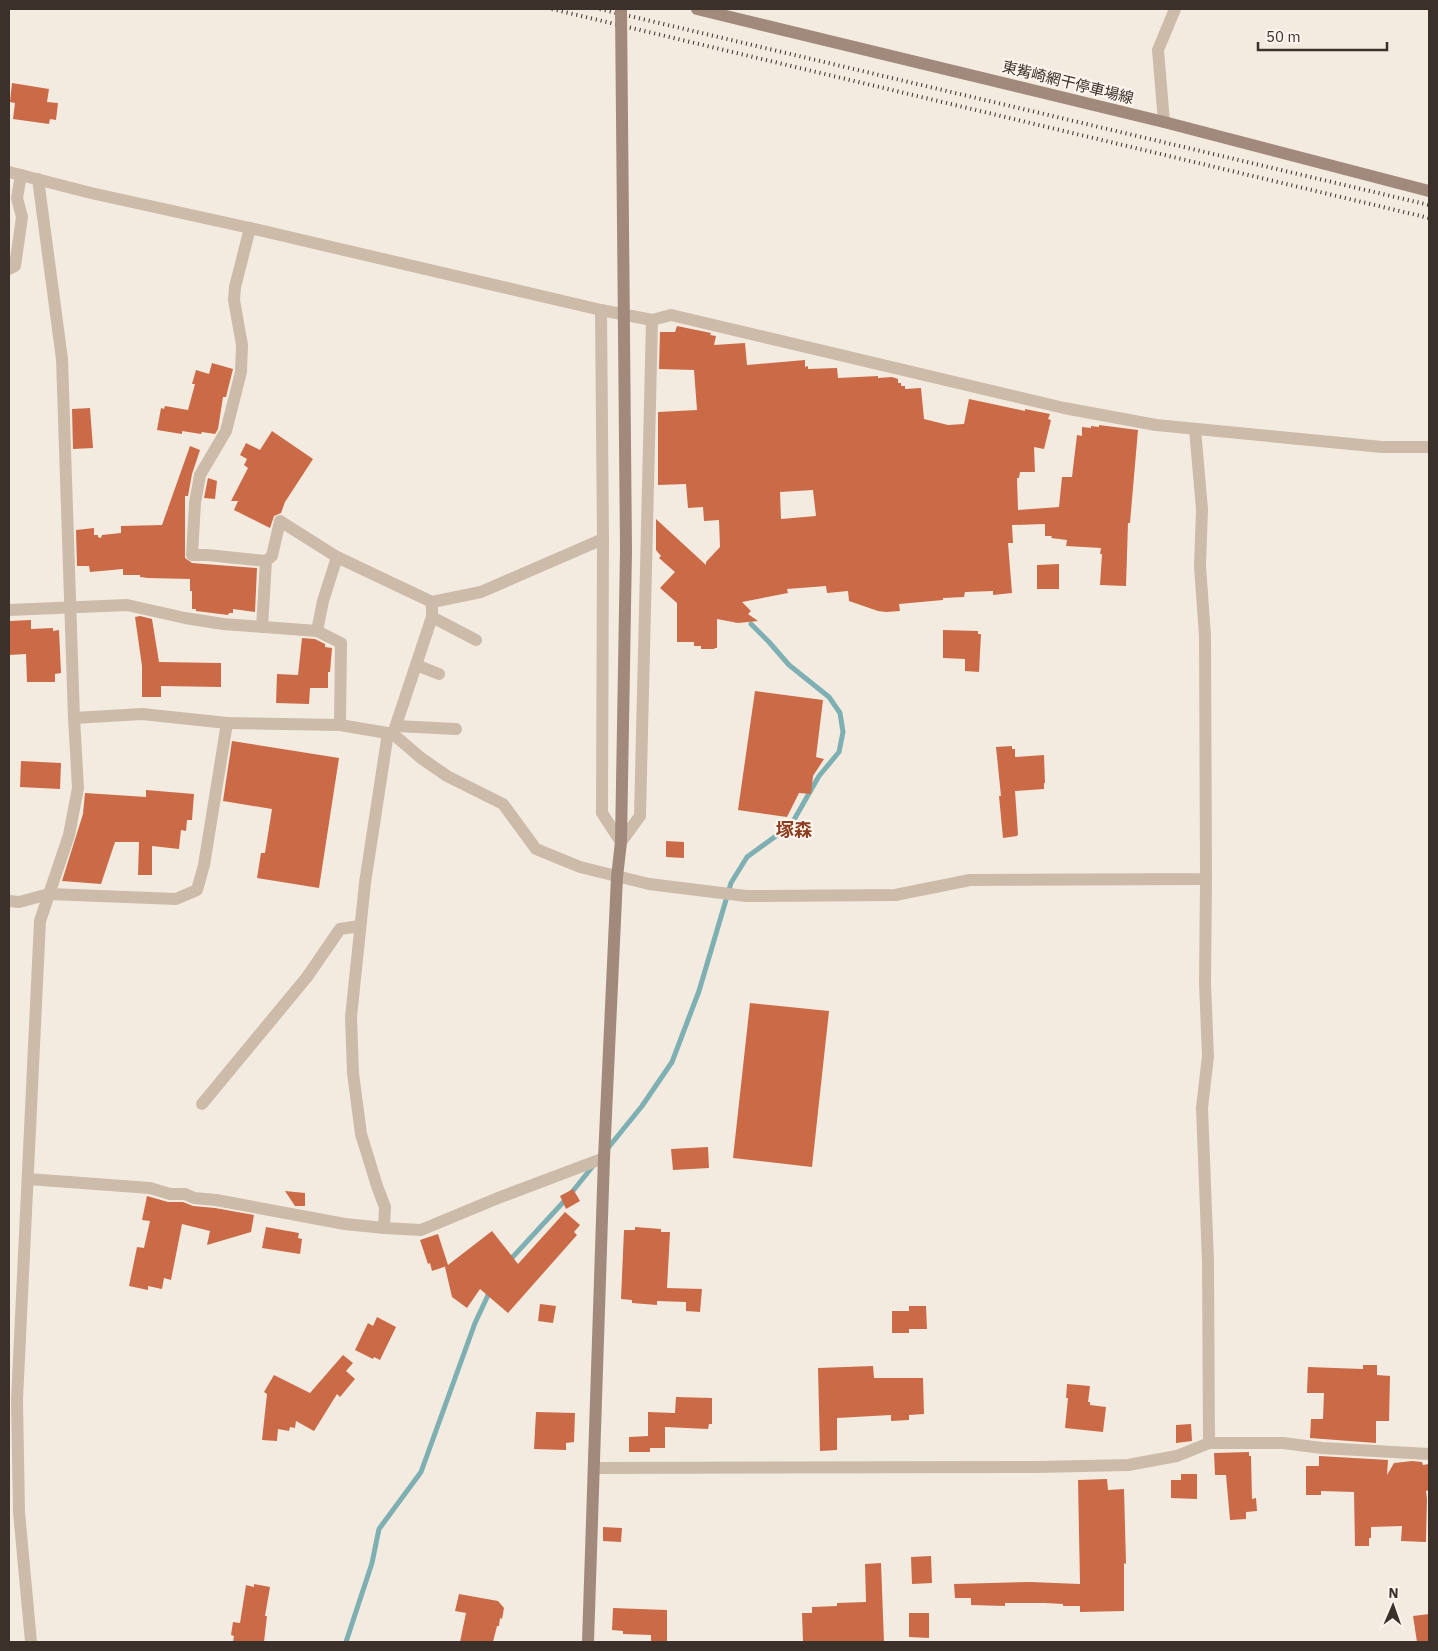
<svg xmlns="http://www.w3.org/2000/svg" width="1438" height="1651" viewBox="0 0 1438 1651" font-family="'IBM Plex Sans','Noto Sans JP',sans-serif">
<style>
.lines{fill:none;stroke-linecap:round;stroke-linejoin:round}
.stream{stroke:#7dafb3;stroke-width:5}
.building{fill:#cb6a47;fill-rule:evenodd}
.street{stroke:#cdbbaa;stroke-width:12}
.secondary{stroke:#a18a7b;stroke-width:12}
.rail{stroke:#3b302a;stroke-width:4;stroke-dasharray:1 4;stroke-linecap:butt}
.secondary-bridge{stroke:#a18a7b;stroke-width:12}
.labels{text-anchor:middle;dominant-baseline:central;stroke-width:4.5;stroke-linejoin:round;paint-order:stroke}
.street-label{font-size:15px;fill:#3b302a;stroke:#fbf5ed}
.quarter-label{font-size:18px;font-weight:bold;fill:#8d3c1f;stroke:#fbf5ed}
</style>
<rect width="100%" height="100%" fill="#f4ebe0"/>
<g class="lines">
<g class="stream">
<path d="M608,1148L642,1106L672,1062L699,991L731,883L747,857L791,825L819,776L839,752L843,732L840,713L829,697L789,665L769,642L751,624"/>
<path d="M509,1261L568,1197L593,1166"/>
<path d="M346,1642L372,1563L379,1529L421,1472L475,1323L490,1291"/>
</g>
</g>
<g class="building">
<path d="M12,83L49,89L47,102L58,103L56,120L50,119L49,124L13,119L15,103L10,102Z"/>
<path d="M677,326L711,333L710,335L716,336L714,345L745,343L747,365L805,360V367L808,366V369L837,368L838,378L878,376V378L892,377L898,379V383H901V386H905V389L921,388L924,419L948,425L964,424L969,399L1025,411V409L1050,414L1048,419L1051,420L1044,449L1034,447L1035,472H1020L1019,478H1017L1018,510L1059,507L1062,477H1072L1077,435L1082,436V427L1091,428V426L1099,427V425L1138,430L1130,523H1128L1126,586L1100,585L1102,554H1100L1101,548L1066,546L1067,540L1051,538L1052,536H1045V524L1012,525L1013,543H1008L1012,593L993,595V591L965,592L964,597L943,598V600L899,604L900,611L886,612L878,611L849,601L848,591L827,593L826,586L787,589L788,593L742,602L751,611L748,614L758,621L738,623L717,619V648H715L714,649H701V646H694V642H677V603L660,588L675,572L659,558L661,556L656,550V519L706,565V562L720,547L719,520L704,521L703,507L688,508L686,484L658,485V412L697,410L694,370L659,369L660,332H675ZM813,490L816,516L781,519L780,492Z"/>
<path d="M212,363L233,369L226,397H223L218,429L215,434L202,432L201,434L182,431V434L157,430L161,408L164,409L165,406L188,410L195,384H192L196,370L209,374Z"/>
<path d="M90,408L93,448L73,449L72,409Z"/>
<path d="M272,431L313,459L285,502L281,513L274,516L270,528L234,510L238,501H231L248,468L244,465L247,459L240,455L246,443L260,450Z"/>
<path d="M190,446L200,450L192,474L188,496H185V558L192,563L257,568L255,612L233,609V613H229L228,615L196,611V609H192V591H190V579L148,578L140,577V575H123V569L90,572L89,566H77L76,530L94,528V535H98V537L101,538L102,535L121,533V526L162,525Z"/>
<path d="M208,478L217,481L215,499L204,498Z"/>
<path d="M1059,564V589H1037V565Z"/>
<path d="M140,616L152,619L159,662L221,663V687L161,686V697H142V666L135,617Z"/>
<path d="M31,620V629L53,628V631L59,630L61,673L55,674V682H27L26,654L9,655V621Z"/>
<path d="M943,630L978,631V634H981L979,672L965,671V659L943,658Z"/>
<path d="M302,638L315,639L325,644V647L332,648L330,672H328V688H310L309,704L276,703L277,674L298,675Z"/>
<path d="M755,691L823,700L816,757L824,759L813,776L811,794L799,793L787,817L738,810Z"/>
<path d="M232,741L339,758L319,888L257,878L261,853H265L272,809L223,801Z"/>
<path d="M1012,746V749H1015V757L1044,755L1045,783H1044V789L1015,791L1018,834L1017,836L1003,838L999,796H1001L996,747Z"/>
<path d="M21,761L61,763L60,789L20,787Z"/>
<path d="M146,790L194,794L192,820H187L186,831L181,830L179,849L152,846V875H138L139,842H115L101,884L62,881L83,814L85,793L146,797Z"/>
<path d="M666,841L684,842V858L666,857Z"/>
<path d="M750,1003L829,1011L812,1167L733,1158Z"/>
<path d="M708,1147L709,1168L673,1170L671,1149Z"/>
<path d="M573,1189L580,1201L566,1209L560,1196Z"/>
<path d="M285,1191L305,1193V1206H295Z"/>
<path d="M147,1196L168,1202H183L193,1206L215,1208L254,1215L251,1232L207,1245L210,1231L182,1224L171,1280L164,1278L162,1289L148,1286V1290L129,1286L137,1247L144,1248L150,1221L142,1220Z"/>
<path d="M565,1212L580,1225L574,1232L577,1235L508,1313L480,1289L467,1308L452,1297L445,1267L447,1266L432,1271L430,1263L428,1264L420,1240L438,1234L448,1265L492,1231L518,1264Z"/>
<path d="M266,1227L299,1233L298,1238L302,1239L300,1254L262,1248Z"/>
<path d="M635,1227L661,1229V1232H670L667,1288L702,1289L700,1312L686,1311V1302L657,1301V1305L632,1303V1300L621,1299L624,1230H635Z"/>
<path d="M540,1304L556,1306L553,1323L538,1321Z"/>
<path d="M909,1306H926L927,1329H909V1333H892V1311H909Z"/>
<path d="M377,1317L396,1327L380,1360L374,1357L373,1359L355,1350L368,1323L373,1326Z"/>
<path d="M343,1355L353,1363L346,1371L355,1379L340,1397L337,1394L314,1431L296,1421L295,1428L290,1427L289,1431L278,1429L277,1441L262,1440L267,1394L264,1392L274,1375L310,1393Z"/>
<path d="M1363,1365H1377V1375L1390,1376L1389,1421H1376V1443L1310,1438L1311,1419H1323L1324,1393H1307L1308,1367L1363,1369Z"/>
<path d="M873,1366L874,1378H923L924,1414L909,1415V1420L891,1421V1415L837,1418V1450L820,1451L818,1368Z"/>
<path d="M1067,1384L1090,1386L1088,1402H1090V1405L1106,1407L1103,1432L1065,1428L1068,1398H1066Z"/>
<path d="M676,1397L712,1398V1424H709L708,1429L665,1427V1448H650V1452H629V1437L648,1436V1412L675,1413Z"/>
<path d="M536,1412L575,1413L574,1442L566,1443V1450L534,1449Z"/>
<path d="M1191,1424L1192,1441L1176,1443V1425Z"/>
<path d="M1249,1452V1456H1251L1252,1499L1256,1498L1257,1511L1246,1512V1519L1230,1520L1226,1475H1215L1214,1453Z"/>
<path d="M1319,1456L1388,1460L1387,1475L1394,1463L1412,1461L1422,1462L1423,1465L1429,1464V1490L1426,1491L1427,1499L1426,1542L1401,1541L1402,1526L1371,1527V1538H1369V1546H1355L1354,1492L1321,1491V1495H1306V1466H1319Z"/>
<path d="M1181,1474H1197V1499L1171,1498V1480H1181Z"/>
<path d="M1107,1479L1108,1490L1124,1489L1126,1564L1124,1563V1611L1080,1612V1606H1063V1604L1045,1603H1005V1606L971,1605V1598H955L954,1584L1030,1582L1080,1584L1078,1480Z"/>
<path d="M603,1527L622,1528L621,1542L603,1541Z"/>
<path d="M931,1556L932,1583L912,1584L911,1557Z"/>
<path d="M881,1563L884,1642H803L802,1613H812V1607L837,1606V1603L866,1602L865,1564Z"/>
<path d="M254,1584L270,1587L265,1616H267L264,1642H233L234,1636L231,1635L233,1622L240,1623L246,1585L254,1587Z"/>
<path d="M459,1594L498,1601L504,1608L502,1619L500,1618L499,1626H497L493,1642H460L466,1613L455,1611Z"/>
<path d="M613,1608L667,1610V1642H651V1635L623,1634V1631L612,1630Z"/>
<path d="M909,1613H929V1638L909,1637Z"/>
<path d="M1429,1614V1642H1417L1413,1616Z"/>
</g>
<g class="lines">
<g class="street">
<path d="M1164,122L1158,50L1175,9"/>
<path d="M9,172L91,193L250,228L601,310L652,320L671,315L1064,408L1156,425L1382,447H1429"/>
<path d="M250,228L235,287L234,300L242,345L241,372L226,431L200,475L195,503L192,555H207L266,561L262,627"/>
<path d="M9,269L15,266L22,217L17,198L21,175"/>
<path d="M601,310L603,539L602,813L621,842L640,816L652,320"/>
<path d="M266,561L272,556L280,521L337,557L432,602L481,592L603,539"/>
<path d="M9,610L127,605L185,618L223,624L317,631L341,643L340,725"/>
<path d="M432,617L476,640"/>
<path d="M317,631L323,601L337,557"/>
<path d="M416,665L439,674"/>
<path d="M74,718L142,714L227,723L340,725L393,734L421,758L447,776L503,804L536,849L580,867L649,884L746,896L895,895L970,880L1206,879L1205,636L1200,566L1202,509L1195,429"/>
<path d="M396,726L456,729"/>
<path d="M393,734L432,617V602"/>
<path d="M1206,879L1205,983L1208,1056L1202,1108L1208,1262L1209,1443"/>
<path d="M9,901L19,902L49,894L176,899L197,890L204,865L227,723"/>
<path d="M202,1104L307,977L340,929L360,926"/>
<path d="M28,1179L150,1188L170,1194H185L194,1198L216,1200L345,1224L384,1228L421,1230L498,1198L604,1158"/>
<path d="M384,1228L385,1207L377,1186L361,1134L353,1073L351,1017L365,883L388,733"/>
<path d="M594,1468L1038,1467L1128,1465L1177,1456L1209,1443H1283L1322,1448L1429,1454"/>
<path d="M31,1642L19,1512L17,1400L40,921L69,835L78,788L74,718L62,359L38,179"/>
</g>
<g class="secondary">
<path d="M697,9L1164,122L1429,191"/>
<path d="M588,1642L604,1158L617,877L621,842L626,550"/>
</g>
<g class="rail">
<path d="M552,9L1429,218"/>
<path d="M600,9L1429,205"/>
</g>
<path class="secondary-bridge" d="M621,9L626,550"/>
</g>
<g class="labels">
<g class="street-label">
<text transform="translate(1068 82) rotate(14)">東觜崎網干停車場線</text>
</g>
<g class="quarter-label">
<text x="794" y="829">塚森</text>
</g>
</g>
<rect width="1438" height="1651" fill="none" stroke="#3b302a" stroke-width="20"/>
<g transform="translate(1393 1606) rotate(2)" stroke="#fbf5ed" stroke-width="4" paint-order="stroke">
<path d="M0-4L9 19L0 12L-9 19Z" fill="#3b302a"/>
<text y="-8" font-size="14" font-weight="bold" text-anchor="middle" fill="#3b302a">N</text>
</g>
<path d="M1258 42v8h129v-8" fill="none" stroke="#3b302a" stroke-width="2.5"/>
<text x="1266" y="42" font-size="15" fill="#3b302a" stroke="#fbf5ed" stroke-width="4" paint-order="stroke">50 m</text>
</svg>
